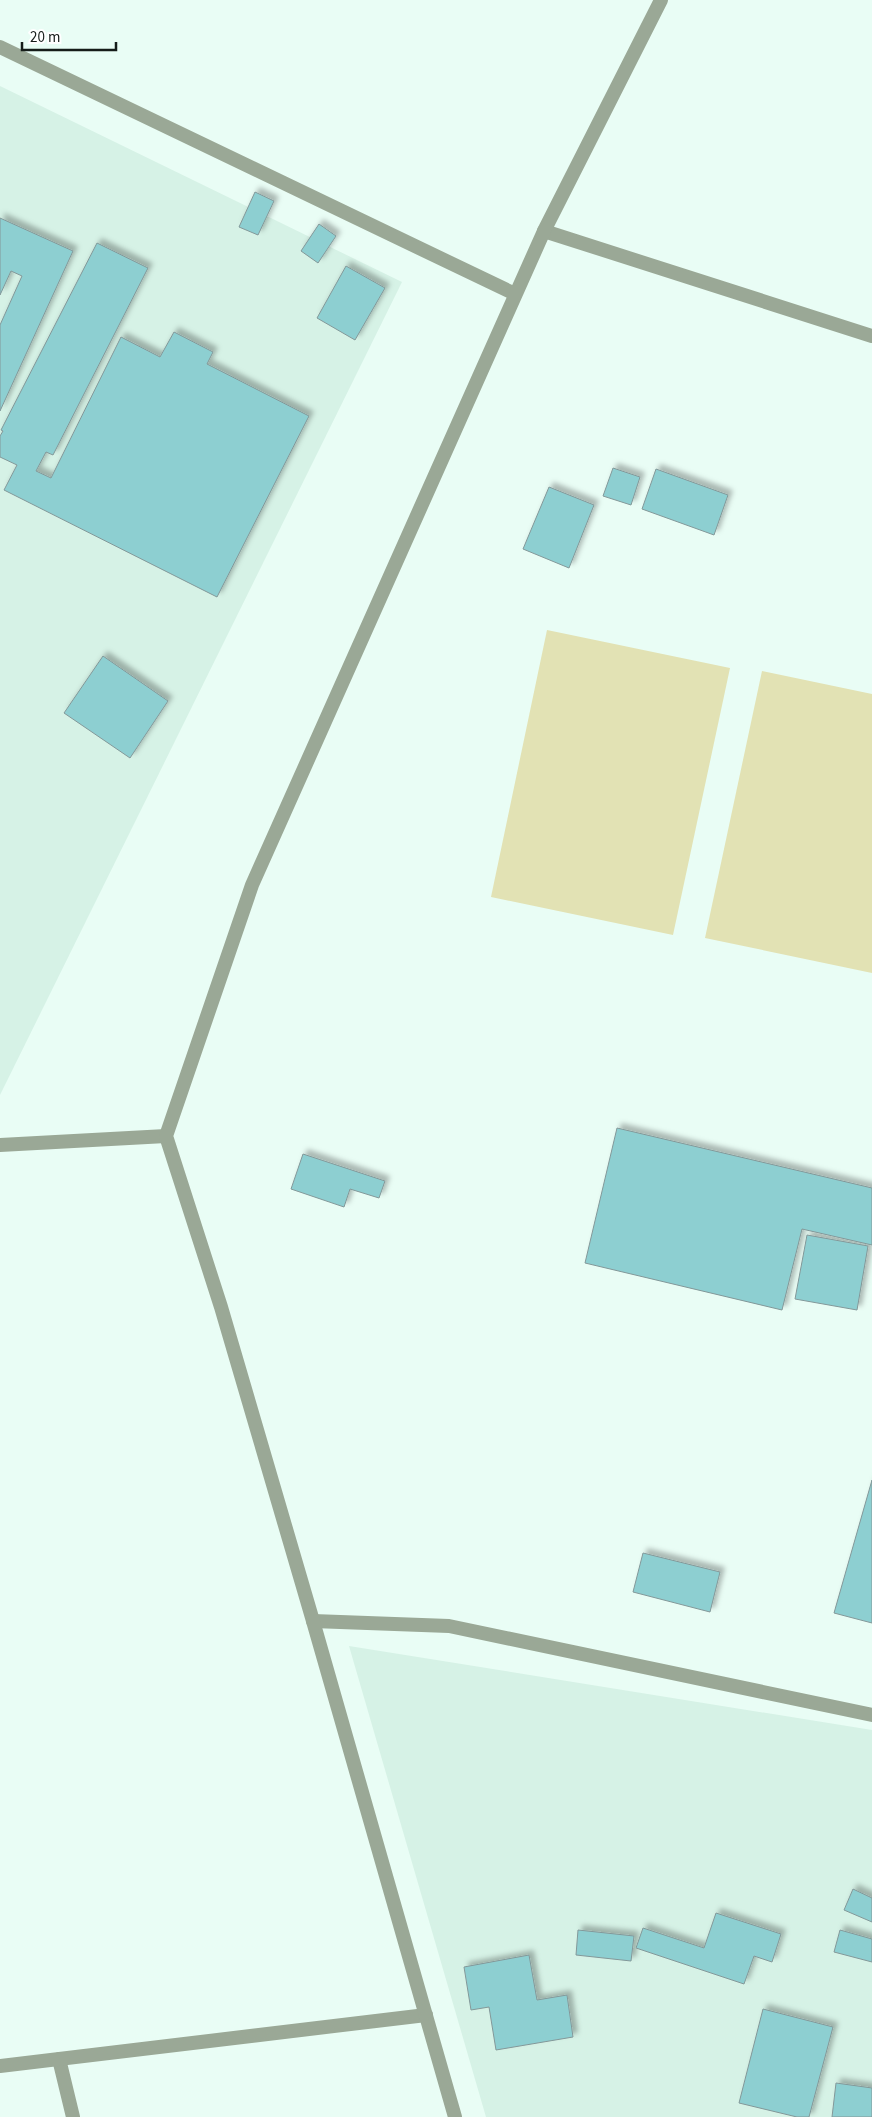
<svg xmlns="http://www.w3.org/2000/svg" width="872" height="2117" viewBox="0 0 872 2117" font-family="'Source Sans 3',sans-serif">
<style>
.built{fill:#d6f2e6}
.green{fill:#e2e2b4}
.building{fill:#8dcfd1;stroke:#839899;filter:url(#shadow)}
.lines{fill:none;stroke-linecap:round;stroke-linejoin:round}
.minor{stroke:#9aa896;stroke-width:14}
.tertiary{stroke:#9aa896;stroke-width:14}
</style>
<defs>
<filter id="shadow"><feDropShadow dx="4.5" dy="-4.5" stdDeviation="2.5" flood-color="#0004"/></filter>
</defs>
<rect width="100%" height="100%" fill="#e9fdf5"/>
<g class="built">
<path d="M0,86L402,282L0,1095Z"/>
<path d="M349,1646L872,1730V2117H486Z"/>
</g>
<g class="green">
<path d="M547,630L730,668L673,935L491,897Z"/>
<path d="M762,671L872,694V973L705,938Z"/>
</g>
<g class="building">
<path d="M255,192L274,201L258,235L239,227Z"/>
<path d="M0,218L73,251L0,411V325L22,276L11,271L0,295Z"/>
<path d="M319,224L336,236L318,263L301,251Z"/>
<path d="M97,243L148,268L53,455L46,452L36,471L51,478L121,337L160,357L174,332L213,352L207,364L309,416L217,597L4,490L17,465L0,457V436L3,431L1,430Z"/>
<path d="M346,266L385,288L355,340L317,318Z"/>
<path d="M613,468L640,477L631,505L603,496Z"/>
<path d="M656,469L728,495L714,535L642,509Z"/>
<path d="M549,487L594,505L569,568L523,549Z"/>
<path d="M103,656L168,701L130,758L64,713Z"/>
<path d="M617,1128L872,1188V1245L802,1229L782,1310L585,1263Z"/>
<path d="M303,1154L385,1181L379,1198L350,1189L344,1207L291,1189Z"/>
<path d="M807,1235L868,1246L857,1310L795,1299Z"/>
<path d="M872,1480V1623L834,1613Z"/>
<path d="M643,1553L720,1572L710,1612L633,1592Z"/>
<path d="M853,1889L872,1898V1922L844,1910Z"/>
<path d="M716,1913L781,1934L772,1962L754,1956L744,1984L636,1948L643,1928L704,1948Z"/>
<path d="M578,1930L634,1936L631,1961L576,1955Z"/>
<path d="M840,1930L872,1939V1962L834,1952Z"/>
<path d="M529,1955L537,2000L567,1995L573,2037L496,2050L489,2007L471,2010L464,1967Z"/>
<path d="M763,2009L833,2027L809,2117H797L739,2103Z"/>
<path d="M836,2083L872,2088V2117H832Z"/>
</g>
<g class="lines">
<g class="minor">
<path d="M0,47L515,294"/>
<path d="M544,231L872,336"/>
<path d="M0,1145L166,1136"/>
<path d="M313,1621L449,1626L872,1715"/>
<path d="M59,2059L73,2117"/>
<path d="M0,2066L426,2015"/>
</g>
<path class="tertiary" d="M455,2117L313,1621L221,1307L166,1136L252,885L544,231L661,0"/>
</g>
<path d="M22 42v8h94v-8" fill="none" stroke="#151c19" stroke-width="2.5"/>
<text x="30" y="42" font-size="15" fill="#151c19" stroke="#ffffff" stroke-width="4" paint-order="stroke">20 m</text>
</svg>
